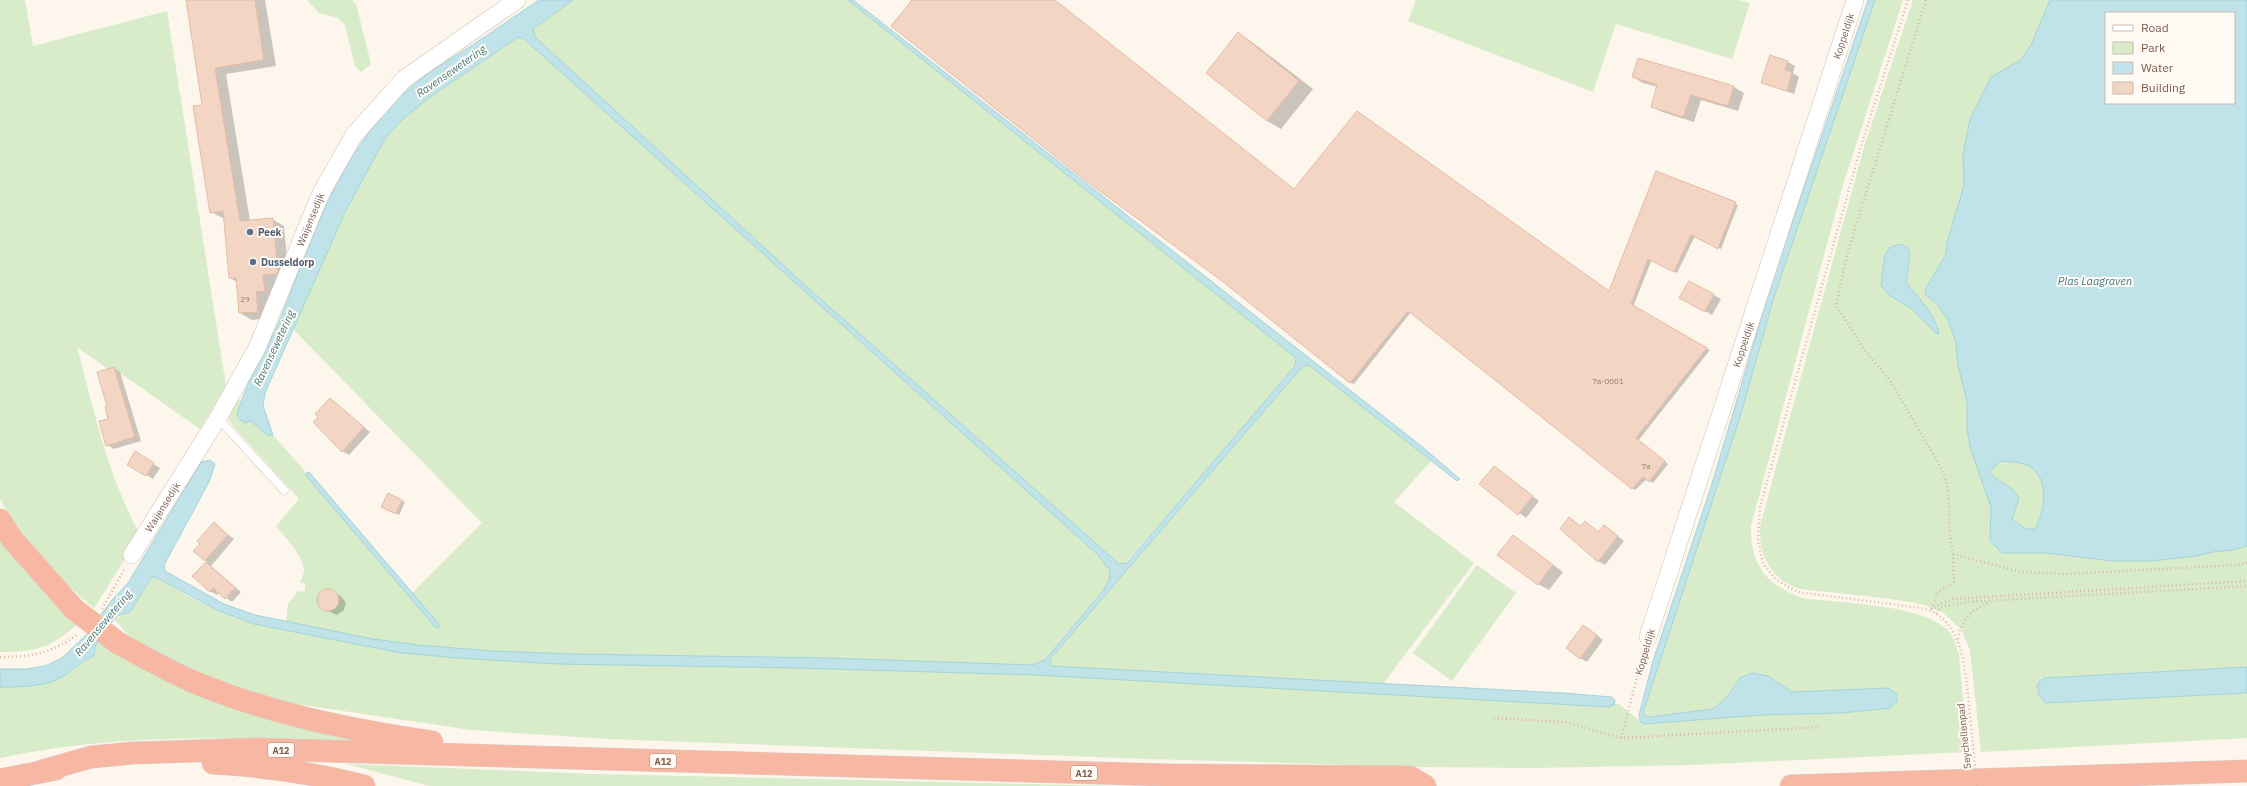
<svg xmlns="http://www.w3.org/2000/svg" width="2247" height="786" viewBox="0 0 2247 786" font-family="'IBM Plex Sans',sans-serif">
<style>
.green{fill:#d8ecc9;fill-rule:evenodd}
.water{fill:#bfe3e8;stroke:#a5d3da;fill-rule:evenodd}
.shadow{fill:#0003}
.building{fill:#f3d5c3;stroke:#e6bba3}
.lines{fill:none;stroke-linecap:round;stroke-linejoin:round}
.service-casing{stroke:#d1beb0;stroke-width:9}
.minor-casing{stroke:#d1beb0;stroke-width:18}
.motorway-casing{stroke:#dad1cd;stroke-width:23}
.path{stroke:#d9b8a5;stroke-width:2.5;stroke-dasharray:1 3;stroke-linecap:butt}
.service{stroke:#fff;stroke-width:8}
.minor{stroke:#fff;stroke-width:17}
.motorway{stroke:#f7b7a3;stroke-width:22}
.motorway-bridge-casing{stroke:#dad1cd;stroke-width:23;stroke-linecap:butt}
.path-bridge{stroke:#d9b8a5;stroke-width:2.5;stroke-dasharray:1 3;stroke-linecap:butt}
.motorway-bridge{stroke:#f7b7a3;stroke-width:22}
.service-dot{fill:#5c6f8a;stroke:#fffaf3;stroke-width:1.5}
.labels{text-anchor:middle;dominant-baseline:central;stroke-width:4;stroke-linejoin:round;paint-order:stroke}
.number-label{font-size:8px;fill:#987a6a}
.shield{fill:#fffaf3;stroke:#a28b7f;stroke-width:1}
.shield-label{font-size:9px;font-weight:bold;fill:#7a5c4d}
.street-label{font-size:10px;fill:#7a5c4d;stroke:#fffaf3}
.service-label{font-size:10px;font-weight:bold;fill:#4e5e75;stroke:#fffaf3;text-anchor:start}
.water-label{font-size:11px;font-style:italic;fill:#437c86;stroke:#fffaf3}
</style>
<rect width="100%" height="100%" fill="#fdf6ec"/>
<g class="green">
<path d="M0,0H25L33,46L167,11L226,386L200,429L116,370L111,371L77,347C95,414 107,473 140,535L94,608C57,578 24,540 0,499Z"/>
<path d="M307,0H352L356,4L371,64L361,72L355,66L345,25L338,18L319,13Z"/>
<path d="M573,0H849L1305,360L1120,569L1036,674L1492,700L1619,704L1644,724L1761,715L1842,713L1894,706L1898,697L1888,688L1792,692L1768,676L1752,673L1745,675L1735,684L1727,697L1713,709L1649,717L1645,716L1643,713L1740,417L1773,300L1875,0H1903L1843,185L1751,526C1750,565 1767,585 1802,598C1839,603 1918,604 1945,628C1953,634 1956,645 1959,655L1968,752L1691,765L1534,768L1424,767L1148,759L608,739L471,730L296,704L248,694L176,664L128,635L114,619L130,612L151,578L155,577L192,598L236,618L285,631L288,604L298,591L302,592L305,590V583H300C301,579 304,574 304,571C305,558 284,536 276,526L299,499L233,426C225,414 228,407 234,396L241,401L237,416L244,422L251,421L267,435H273L412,593L482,523L293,329L346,210L386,137L403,119L430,97Z"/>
<path d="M1416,0H1738L1750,3L1732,59L1616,24L1593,92L1408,21Z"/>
<path d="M1913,0H2247V667L2044,678L2038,695L2045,703L2247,693V738L1981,752L1970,650L1961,629L1943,613L1924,605C1893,598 1861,596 1830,592C1820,591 1807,591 1797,588C1769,578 1756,549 1761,522L1864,147ZM2106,13H2234V103H2106Z"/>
<path d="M1309,365L1432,460L1394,502L1474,563L1383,684L1051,666L1049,659L1299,368Z"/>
<path d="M0,531L80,622C51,647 39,652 0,652Z"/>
<path d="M1477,565L1516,593L1452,681L1413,653Z"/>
<path d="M99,637L368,743C244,737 122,732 0,758V687L32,686L73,670L94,656L95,647Z"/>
<path d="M346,764L598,774L1113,786H430Z"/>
</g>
<g class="water">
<path d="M539,0H573L533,29L535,37L806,286L1119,564L1127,563L1295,366L1296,358L848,0H853L1420,445L1460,479L1457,481L1309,365L1303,366L1050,659L1051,666L1563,693L1611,697L1615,700L1614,705L1609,707L1035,675L796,668L558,664L458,658L402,653L254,624L217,610L155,577L151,578L130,612L117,616L99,637L95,647L94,656C83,661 73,670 62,677C44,687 21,687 0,687V669H26L45,666L62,658L86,635L112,600L128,583L201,462L210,460L215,464L209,482L164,565L165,571L224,604L255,615L373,639L418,645L491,651L573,654L828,658L1032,665L1045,660L1103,591L1109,580L1110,571L1098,555L523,38H517L430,97L403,119L386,137L346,210L265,393L263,406L273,435H267L251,421L244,423L237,416C243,386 269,347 281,317C312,239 339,154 402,95C422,76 447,61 471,46C494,31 516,15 539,0Z"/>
<path d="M1868,0H1875L1773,300L1740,417L1643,713L1645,716L1649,717L1713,709L1727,697L1740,678L1752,673L1768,676L1792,692L1888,688L1897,694V702L1890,708L1842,713L1761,715L1644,724L1640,721L1639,715L1653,661L1711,487L1772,282Z"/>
<path d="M2050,0H2247V546L2233,550L2213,552L2196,556L2151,561H2112L2047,553H2002L1990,541L1991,507L1970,447L1967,428V401L1958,366L1956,342L1948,320L1938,305L1926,295L1925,290L1946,254L1947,242L1964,186L1963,155L1970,119L1991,77L2021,60L2031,45ZM2106,13H2234V103H2106ZM2001,461C2009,462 2023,462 2029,466C2050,478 2045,512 2035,529H2026L2012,519L2019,498C2009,482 2001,485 1989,472Z"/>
<path d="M1902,244L1909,249L1910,254L1906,283C1919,298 1934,313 1939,333L1937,334L1912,309L1889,295L1881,285L1885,255L1890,247Z"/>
<path d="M309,472L426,609L439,624V628H436L307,477L306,474Z"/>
<path d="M2247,667V693L2045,703L2038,694L2040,690L2037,688L2039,682L2044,678Z"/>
</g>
<g class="shadow">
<path d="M187,0H265L276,66L226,74L250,221L272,219L284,226L289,279L275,281L276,298H268L270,318L252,320L240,313L237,282L230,278L225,219L211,212L203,106Z"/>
<path d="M913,0H1054L1295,190L1609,292L1656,172L1738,205L1721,249L1695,236L1677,273L1652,259L1633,307L1710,350L1638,441L1668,464L1653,483L1647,479L1635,490L1632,488L1411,312L1354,384L1350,383L1222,280Z"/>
<path d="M1239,34L1252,42L1313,89L1281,129L1267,121Z"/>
<path d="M1788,62L1795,66L1793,73L1799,77L1794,94L1762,83Z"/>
<path d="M1633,77L1734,87L1744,93L1738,111L1701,100L1694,122L1662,112L1652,106L1658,87L1643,83Z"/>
<path d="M1689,282L1721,299L1712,315L1681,298Z"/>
<path d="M113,368L120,372L141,441L114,449L107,445L108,406Z"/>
<path d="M330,399L370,432L349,455L342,451Z"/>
<path d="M135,453L160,468L153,479L128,464Z"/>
<path d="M1494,467L1539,501L1526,518L1481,484Z"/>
<path d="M389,494L405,502L399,515L386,508Z"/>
<path d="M1569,518L1581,527L1585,522L1599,532L1604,526L1624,541L1605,565L1598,561Z"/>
<path d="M214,524L234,539L211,566L241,592L232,602L219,593L217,595L210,591L194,576L207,562L205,560L201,543Z"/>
<path d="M1513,536L1563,572L1549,590L1538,584Z"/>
<path d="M326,591L341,596L346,603L344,610L337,615L323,609L319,603L320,595Z"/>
<path d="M1590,630L1603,640L1587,662L1580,658Z"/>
</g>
<g class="building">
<path d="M186,0H255L264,60L215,68L240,221L273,218L278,272L277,274L263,275L265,291L256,292L258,312L239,313L236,278H229L223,211L210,213L193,106L202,105Z"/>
<path d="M912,0H1055L1294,189L1357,111L1609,291L1656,171L1736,202L1718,249L1691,235L1674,272L1648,259L1631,304L1707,348L1636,438L1665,461L1649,482L1643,477L1632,489L1408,311L1350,383L1222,281L1089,183L891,26Z"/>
<path d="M1238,32L1299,81L1267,121L1206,73Z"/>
<path d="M1770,55L1788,61L1785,70L1792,72L1787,91L1761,83Z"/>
<path d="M1638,58L1734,86L1728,106L1691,95L1683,117L1651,107L1657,85L1632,77Z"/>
<path d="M1689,281L1714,294L1705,312L1679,298Z"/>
<path d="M114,367L135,437L106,446L99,421L108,419L105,407L107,406L97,372Z"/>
<path d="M330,398L364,427L342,452L313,422L318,417L315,414Z"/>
<path d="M135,451L154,463L146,476L127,465Z"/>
<path d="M1494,466L1533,496L1518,515L1479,484Z"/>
<path d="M388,493L402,500L396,514L381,507Z"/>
<path d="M1569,517L1580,526L1585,521L1598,532L1604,525L1618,536L1598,562L1560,529Z"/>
<path d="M214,522L228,535L205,561L193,551L200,544L197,541Z"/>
<path d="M1513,535L1553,565L1538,585L1497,555Z"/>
<path d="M206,562L235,588L225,599L213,588L210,592L192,576Z"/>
<circle cx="328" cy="600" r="11"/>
<path d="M1583,625L1597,635L1580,659L1566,648Z"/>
</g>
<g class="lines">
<g class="service-casing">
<path id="service" d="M218,418L284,490"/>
</g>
<g class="minor-casing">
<g id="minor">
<path id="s1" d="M132,555L218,418L257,348L321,193L354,135L404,79L517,0"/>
<path id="s2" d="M1648,637L1855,0"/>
</g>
</g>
<g class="motorway-casing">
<g id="motorway">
<path d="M0,520L12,539L74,609"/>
<path d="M118,643C143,656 168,671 194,682C270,714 351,730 432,742"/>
<path d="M213,763C265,766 314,773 364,786"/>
<path d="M42,771L91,757L134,753L256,749L1167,775L1410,777L1425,786"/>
<path d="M0,780L56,769"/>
<path d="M1791,786L2247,771"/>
</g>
</g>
<g class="path">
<path d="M1908,0L1862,143L1760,507L1758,540L1763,564L1776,579L1797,592L1921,608C1957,616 1963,653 1967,685"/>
<path d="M1926,0L1848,251L1836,305L1863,348L1891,382L1939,464L1948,486L1950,537L1953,554L1954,582L1938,592L1931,610"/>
<path d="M1953,554L2021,572L2066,574L2237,565L2247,563"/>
<path d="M102,609L125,568"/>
<path d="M1931,610L1942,603L1952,599L2247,581"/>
<path d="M1936,613L1941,607L1967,602L2247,586"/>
<path d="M1958,639C1962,619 1972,609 1991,602"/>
<path d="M1644,652L1621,738L1820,727"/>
<path d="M0,657C32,657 52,653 78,634"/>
<path d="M1494,718L1565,722L1621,738"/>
</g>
<use href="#service" class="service"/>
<use href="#minor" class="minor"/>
<use href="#motorway" class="motorway"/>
<g class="motorway-bridge-casing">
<path id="motorway-bridge" d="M74,609L118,643"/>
</g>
<path class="path-bridge" d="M1967,685L1977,786"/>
<use href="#motorway-bridge" class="motorway-bridge"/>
</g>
<g class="service-dot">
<circle cx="250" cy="232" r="4"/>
<circle cx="253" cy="262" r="4"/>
</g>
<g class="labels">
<g class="number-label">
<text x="245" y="299">29</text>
<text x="1608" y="381">7a-0001</text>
<text x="1646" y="466">7a</text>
</g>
<g class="shield">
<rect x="268" y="743" width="26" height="14" rx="3"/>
<rect x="650" y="754" width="26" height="14" rx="3"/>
<rect x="1071" y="766" width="26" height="14" rx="3"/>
</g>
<g class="shield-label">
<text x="281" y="750">A12</text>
<text x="663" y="761">A12</text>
<text x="1084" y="773">A12</text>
</g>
<g class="street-label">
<text stroke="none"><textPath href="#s2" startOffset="632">Koppeldijk</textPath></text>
<text stroke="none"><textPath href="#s1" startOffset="381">Waijensedijk</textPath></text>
<text stroke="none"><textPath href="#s2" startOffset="308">Koppeldijk</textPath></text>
<text stroke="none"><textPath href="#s1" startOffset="57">Waijensedijk</textPath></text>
<text transform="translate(1645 652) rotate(-74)">Koppeldijk</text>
<text transform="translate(1964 736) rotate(-96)">Seychellenpad</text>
</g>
<g class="service-label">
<text x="258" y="232">Peek</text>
<text x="261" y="262">Dusseldorp</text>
</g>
<g class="water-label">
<text transform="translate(451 71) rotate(-35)">Ravensewetering</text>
<text x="2095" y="281">Plas Laagraven</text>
<text transform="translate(274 348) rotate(-65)">Ravensewetering</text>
<text transform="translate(103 623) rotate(-50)">Ravensewetering</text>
</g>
</g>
<rect x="2105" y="12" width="130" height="92" fill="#fffaf3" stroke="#cabbb1"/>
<rect x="2113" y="25" width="20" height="6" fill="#ffffff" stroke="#cabbb1"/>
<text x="2141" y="32" font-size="12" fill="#7a5c4d">Road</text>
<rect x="2113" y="42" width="20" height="12" fill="#d8ecc9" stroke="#cabbb1"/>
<text x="2141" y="52" font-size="12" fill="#7a5c4d">Park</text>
<rect x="2113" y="62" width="20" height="12" fill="#bfe3e8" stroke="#cabbb1"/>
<text x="2141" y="72" font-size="12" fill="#7a5c4d">Water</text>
<rect x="2113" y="82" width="20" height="12" fill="#f3d5c3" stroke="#cabbb1"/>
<text x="2141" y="92" font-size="12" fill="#7a5c4d">Building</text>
</svg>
